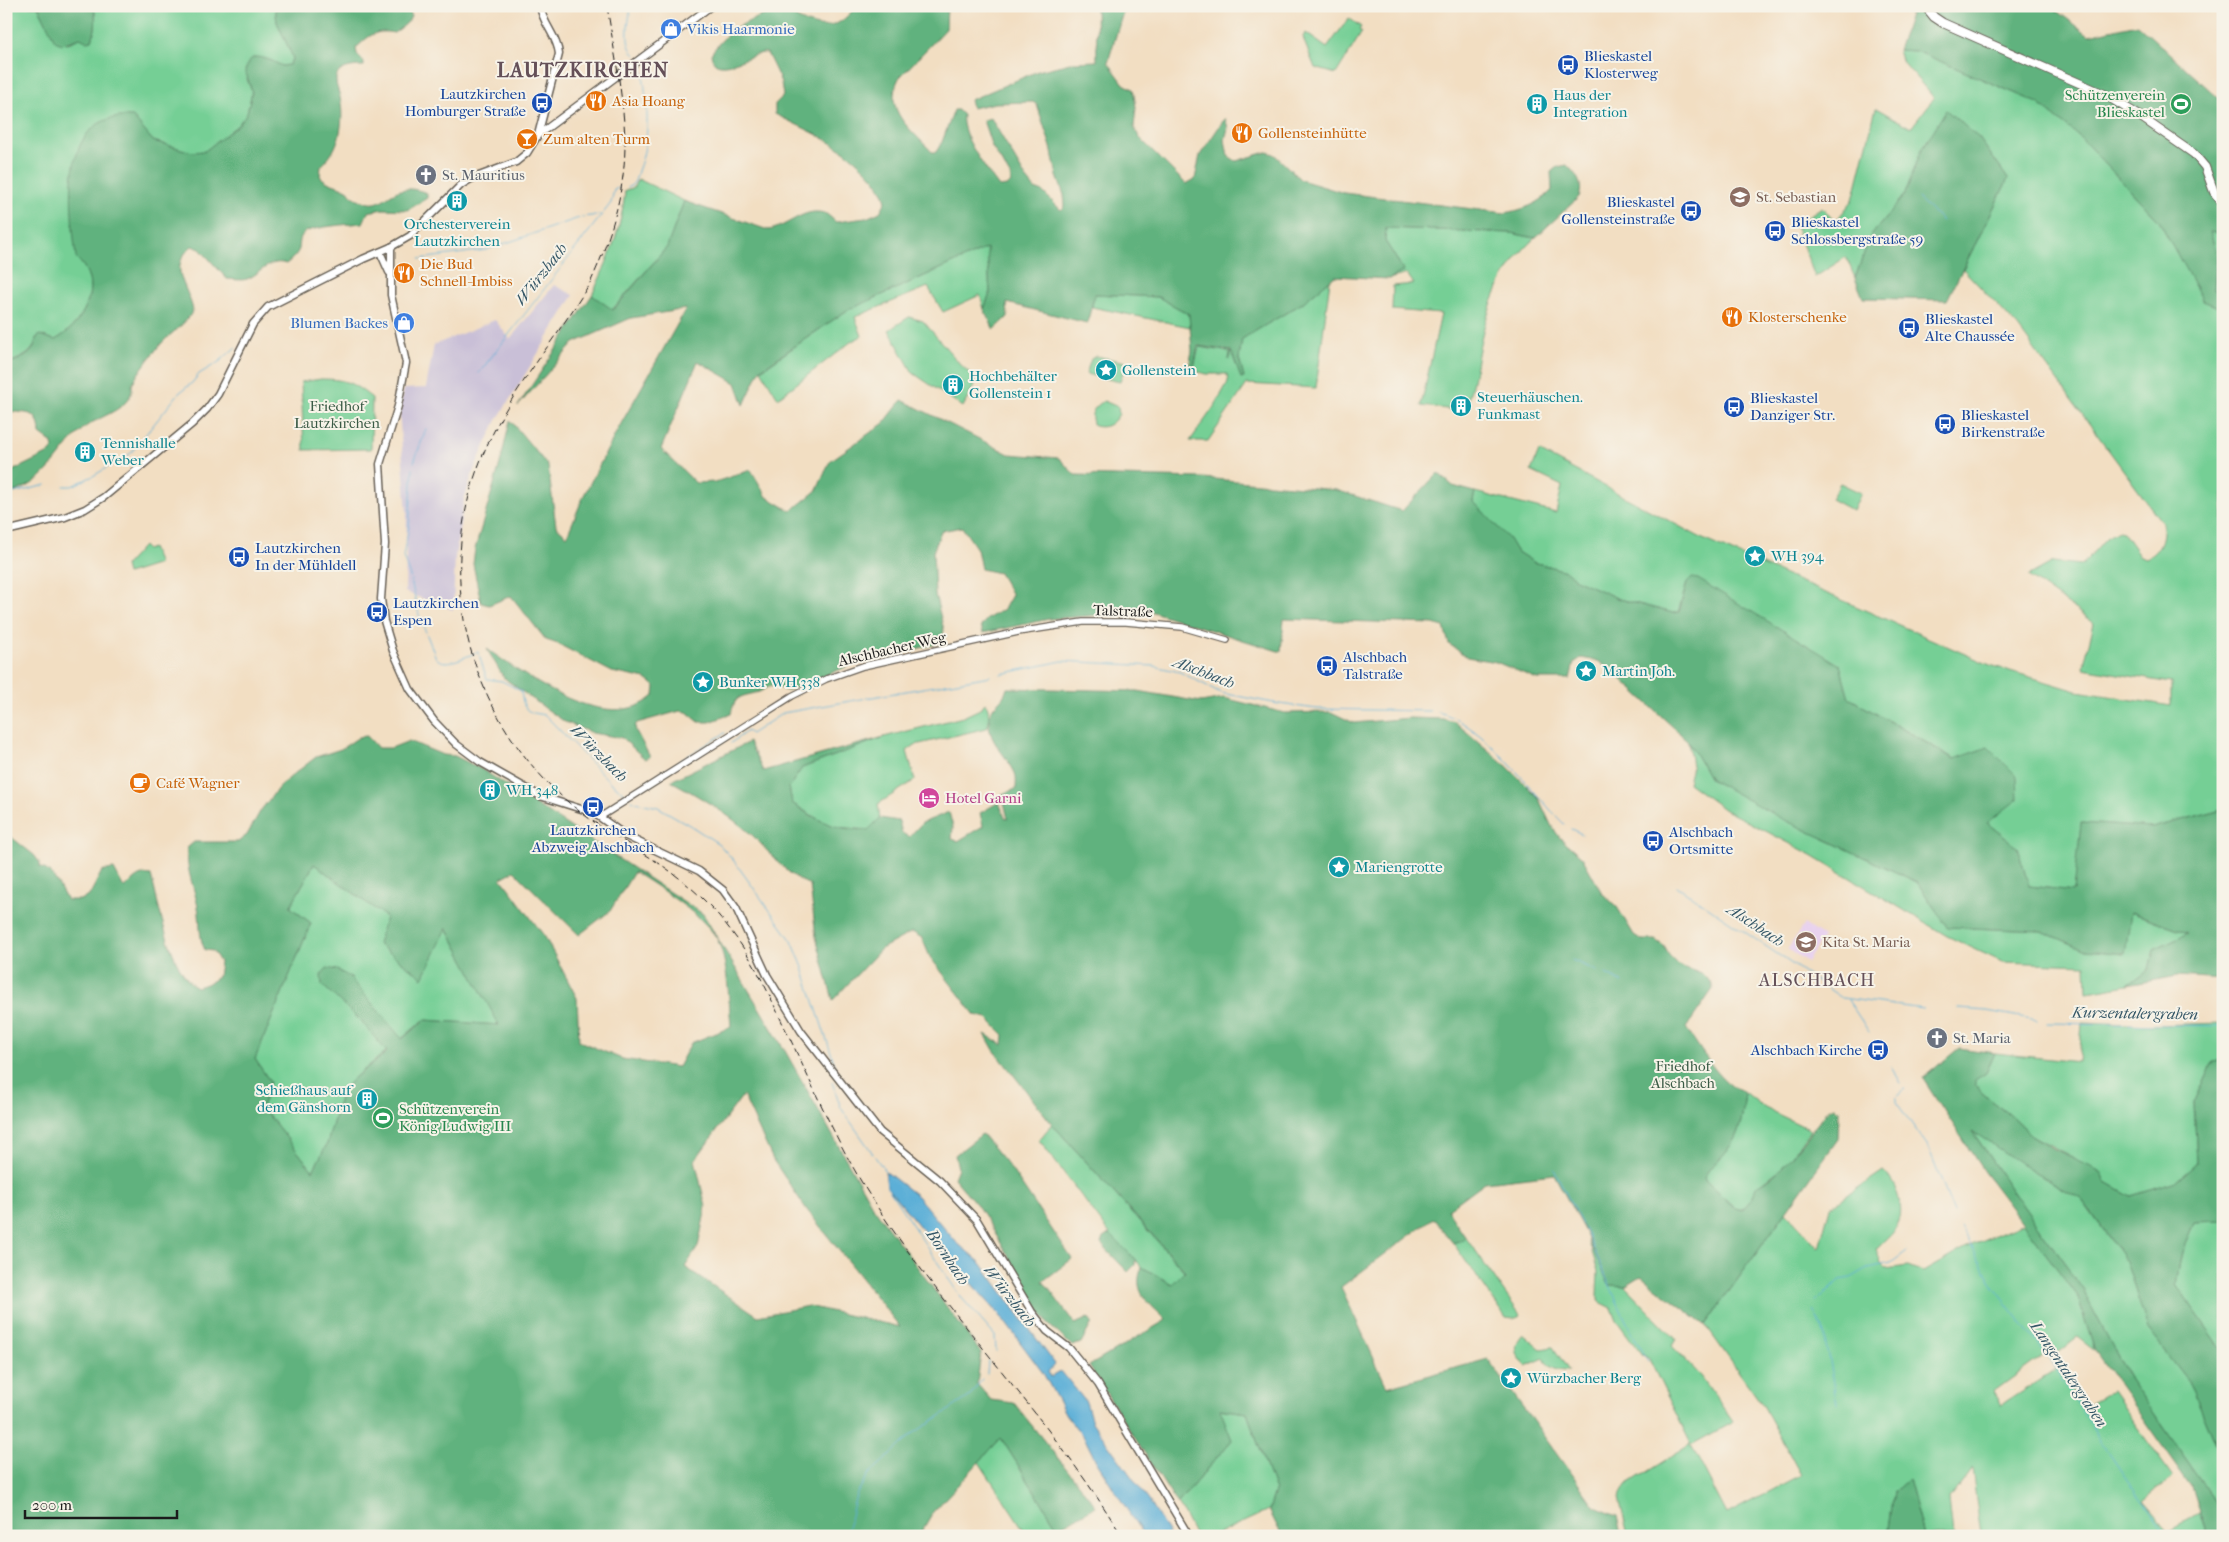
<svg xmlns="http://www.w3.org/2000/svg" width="2229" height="1542" viewBox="0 0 2229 1542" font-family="'IM FELL French Canon',serif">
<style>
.built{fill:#e8d2ee}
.industrial{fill:#c9bfd7}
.green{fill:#75cf95;stroke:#487658}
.forest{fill:#60b27e;stroke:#3e674d;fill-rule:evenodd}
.water{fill:#5bafd7;stroke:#3c667a}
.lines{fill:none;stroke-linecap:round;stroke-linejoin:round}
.stream{stroke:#5bafd7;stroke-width:1}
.tertiary-casing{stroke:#676056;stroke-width:8}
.secondary-casing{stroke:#676056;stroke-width:9}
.primary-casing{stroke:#676056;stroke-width:10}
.tertiary{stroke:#fff;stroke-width:5.5}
.secondary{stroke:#fff;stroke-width:6}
.primary{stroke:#fff;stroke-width:8}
.rail{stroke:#1c1c1c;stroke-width:1;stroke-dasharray:8 4;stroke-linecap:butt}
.labels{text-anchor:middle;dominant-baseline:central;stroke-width:4;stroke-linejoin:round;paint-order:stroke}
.shop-label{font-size:15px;fill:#366cbe;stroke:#f7f3e8;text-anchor:start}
.transit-label{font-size:15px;fill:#164399;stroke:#f7f3e8;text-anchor:start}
.culture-label{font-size:15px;fill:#0d838f;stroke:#f7f3e8;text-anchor:start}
.leisure-label{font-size:15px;fill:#27864d;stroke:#f7f3e8;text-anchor:end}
.food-label{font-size:15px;fill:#c56008;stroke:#f7f3e8;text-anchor:start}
.worship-label{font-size:15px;fill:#5b616d;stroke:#f7f3e8;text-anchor:start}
.education-label{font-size:15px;fill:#785e54;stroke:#f7f3e8;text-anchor:start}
.park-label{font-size:15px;fill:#3b5b46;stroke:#f7f3e8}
.street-label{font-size:15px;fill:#1c1c1c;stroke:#f7f3e8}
.hotel-label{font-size:15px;fill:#b23c85;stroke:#f7f3e8;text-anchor:start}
.water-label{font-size:16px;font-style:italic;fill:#355767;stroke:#f7f3e8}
.quarter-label{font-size:18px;letter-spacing:1px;fill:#645058;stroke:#f7f3e8}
.district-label{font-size:20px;font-weight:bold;letter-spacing:1px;fill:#645058;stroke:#f7f3e8}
</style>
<rect width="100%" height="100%" fill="#f7f3e8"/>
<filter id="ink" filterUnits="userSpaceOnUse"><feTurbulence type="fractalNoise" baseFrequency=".02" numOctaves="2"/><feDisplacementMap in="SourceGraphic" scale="10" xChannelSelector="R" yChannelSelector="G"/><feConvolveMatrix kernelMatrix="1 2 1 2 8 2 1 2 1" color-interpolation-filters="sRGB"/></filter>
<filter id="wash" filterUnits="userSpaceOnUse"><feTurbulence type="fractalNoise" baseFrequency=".0096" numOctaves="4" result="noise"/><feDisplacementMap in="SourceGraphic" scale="20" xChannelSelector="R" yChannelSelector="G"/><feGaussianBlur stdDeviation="1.12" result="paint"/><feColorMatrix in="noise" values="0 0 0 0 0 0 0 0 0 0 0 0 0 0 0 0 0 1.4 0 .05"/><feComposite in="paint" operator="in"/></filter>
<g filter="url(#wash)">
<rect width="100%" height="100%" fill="#f2dec2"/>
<path class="built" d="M1804,924L1823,937L1807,962L1788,949Z"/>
<path class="industrial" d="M554,285L574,295L497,420L475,467L464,499L455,557L453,610L405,592L407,513L399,410L404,389L426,388L434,345L495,320L510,339Z"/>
<g class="green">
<path d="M6,6H38L47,24L66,44L80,38L92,40C96,30 97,16 93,6H275L277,22L293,57L289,65L282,66L270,60L256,57L247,79L252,92L247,113L238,125L205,151L192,152L153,141L132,117L76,258C105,283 84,324 55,340L40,335L36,338C34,355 20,358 6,364Z"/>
<path d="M1349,18L1361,27L1359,30L1362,32L1336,74L1315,68L1304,41L1303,36L1306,33L1327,48Z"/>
<path d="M1898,50L1916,51L2038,103L2080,137L2159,221L2203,300L2223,309V809L2152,828L2082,823L2074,891L2029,886L2017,847L1987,823L1988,747L1955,759L1849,698L1840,665L1687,583L1678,612L1673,613L1619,599L1575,579L1566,571L1533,562L1516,551L1508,539L1473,501L1475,492L1556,513L1562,486L1531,471L1539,451L1705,540L1990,665L2077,691L2171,706V683L2083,668L2094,623L2028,576L2053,562L2082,565L2106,538L2118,531L2123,532L2140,556L2146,558C2160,551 2164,539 2163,524L2018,327L1963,269L2008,179L1979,138H1929L1921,151L1905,194L1870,237L1855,278L1846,257L1815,277L1795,225L1822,207L1835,222L1853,200L1876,108L1911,128L1934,98L1901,60Z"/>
<path d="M638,179L684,201L667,247L612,310L592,295C608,261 622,228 625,190L633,188Z"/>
<path d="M1385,228L1511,233L1535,238C1506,264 1491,298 1482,335C1476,360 1474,387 1464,411L1421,406L1441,314L1392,310L1393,286L1414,284L1407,274L1389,279L1404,271L1385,241Z"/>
<path d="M2210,231L2223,234V293L2214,291L2217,255Z"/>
<path d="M987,248L990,293L984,309L980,295L943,312L928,287L855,317L862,336L852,341L778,398L761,370L846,311Z"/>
<path d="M1330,280L1316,388L1247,384L1208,441H1190L1216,404L1228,382L1227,374H1207L1193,371L1199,347L1230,352L1229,360L1231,351L1241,378H1244L1239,359L1242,339L1301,304Z"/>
<path d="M1094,294L1158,297L1189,314L1190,327L1092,307Z"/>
<path d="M909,317L923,321L960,364L977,380L963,407L913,373L889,330Z"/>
<path d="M1096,356L1126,362L1120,382L1086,374L1091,359Z"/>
<path d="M321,379C346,379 353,383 372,398L371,449L304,450L301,382Z"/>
<path d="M1104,401L1118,407L1119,414C1113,424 1106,429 1094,426C1089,413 1093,408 1104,401Z"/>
<path d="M1840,483L1861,493L1853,511L1831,499Z"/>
<path d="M143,546L147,550L152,548L159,564L127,574L125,566Z"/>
<path d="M985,703C991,709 988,719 987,728L915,745L907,751L915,780L878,804L880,818L868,830L829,826L792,803L789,787L802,768L884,737L963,717L980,709Z"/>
<path d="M1688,741L1710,779L1785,820L1917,882L1947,927L2042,931L2086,950L2124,954L2130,912L2188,933L2154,949L2149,969L2128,985L2087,992L2086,965L2002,962L1947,936L1812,855L1725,810L1688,783L1692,766Z"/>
<path d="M314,864L386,917L423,977L446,927L500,1025L424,1020L354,1078L342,1091L327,1144L313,1171L262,1107L270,1082L255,1059L311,923L290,907Z"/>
<path d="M2082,1022L2152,1025L2223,1023V1058L2212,1064L2194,1103L2197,1163L2174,1183L2131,1196L2106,1182L2102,1173L2031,1135L2009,1114L1982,1093L1975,1084L1974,1080L1986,1073L1995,1053L2079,1062Z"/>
<path d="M1745,1092L1765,1108L1811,1130L1785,1165L1761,1184L1747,1205L1740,1210L1735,1209L1706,1181L1704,1177C1710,1167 1718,1161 1725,1153C1742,1132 1742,1117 1745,1092Z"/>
<path d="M1052,1124L1185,1272L1172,1284L1142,1267L1110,1234L1039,1140Z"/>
<path d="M1971,1129L2029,1169L2081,1199L2126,1261L2148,1330L2191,1385L2223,1461V1512L2130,1379L2085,1295V1291L2010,1188Z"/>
<path d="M1883,1171C1894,1179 1905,1207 1899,1221C1896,1231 1883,1241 1876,1249L1881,1264L1886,1269L1908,1266L1923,1272L1965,1248L2023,1223L2077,1295L2095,1351L2077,1337L2053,1356L2048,1352L1993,1392L2001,1405L2058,1368L2083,1408L2112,1392L2173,1477L2143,1501L2169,1531L2200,1514L2208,1536H1981L1972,1469L1949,1499L1953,1536H1923L1908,1480L1894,1492L1888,1536H1628L1619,1498L1626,1485L1691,1444L1649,1359L1643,1353L1642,1355L1617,1321L1612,1308L1600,1302L1597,1296L1598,1271L1587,1236L1609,1285L1625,1286L1676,1339L1672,1346L1701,1376L1733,1422L1691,1445L1727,1514L1801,1475L1764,1407L1705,1325L1786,1212L1819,1248L1830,1207Z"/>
<path d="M2223,1221V1351L2176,1284L2182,1252L2194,1222Z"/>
<path d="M1466,1238L1521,1316L1513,1319L1506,1318L1453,1243Z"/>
<path d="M1523,1334L1541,1349L1553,1347L1569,1371C1558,1371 1549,1369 1544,1358L1526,1366C1516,1355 1512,1346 1523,1334Z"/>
<path d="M1219,1409L1247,1413L1275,1491L1269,1510L1218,1534V1536H1195L1178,1503L1232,1440Z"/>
<path d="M1001,1438L1058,1528L1062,1536H1028L979,1462Z"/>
</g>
<g class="forest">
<path d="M38,6H93C97,16 96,30 92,40L86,41L80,38L62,44L55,41Z"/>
<path d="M275,6H366L371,10L395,9L401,6L410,10C414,21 403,26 394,33C375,29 369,36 356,48L357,54L364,62V66C354,66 335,67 336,81C336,86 339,92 340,97C345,121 340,150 321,166L320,176C328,185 337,184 347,190C351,192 348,192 352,195C354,198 365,202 369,203C388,206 392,179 427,193V198L408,210L383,209L368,212L363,223C351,224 308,227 303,234C299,239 300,243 299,249C297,255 291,260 286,264C270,258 260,274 247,279C241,281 233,279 227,279L200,249L192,246C167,268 187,283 193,310C186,325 170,333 160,345C152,355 138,372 133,383C131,386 133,390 131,394C124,412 96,417 83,429C56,454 47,486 6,494V474L51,452L53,447L51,442L40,434C39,409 27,414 6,411V364C21,359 35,355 36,338L40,335L55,340C84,325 105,283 76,258C71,209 56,111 133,117L153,141L192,152L205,151L238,125L247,113L252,92L245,70C247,67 249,61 251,59C259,53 276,63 282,66L289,65L293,58L277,22Z"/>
<path d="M856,6H947L946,29L899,78C882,111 912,130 932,152H936L942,142L954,110H958L963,115C959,134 988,172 999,187L1007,186L1011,182L1010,175L992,147L983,120L991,118L1026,178L1035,189L1043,192L1061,210L1065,206L1064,195L1057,176L1051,147L1037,105L1033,102L995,103L972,108L970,100L1038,71L1074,62L1097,61L1096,6H1123V12L1108,62L1124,84L1133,89L1136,107L1134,127L1139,137L1186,184L1195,179L1200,155L1225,118L1228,128L1225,140L1228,156L1236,161L1267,152L1274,154L1301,180L1344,193L1505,213C1522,210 1540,204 1552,190L1551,172L1557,167L1567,165C1576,174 1584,184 1579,197L1535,238L1511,233L1386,228L1385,241L1404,271L1389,279L1335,276L1301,304L1242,339L1239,359L1244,378H1241L1231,351L1198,346L1193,371H1188L1192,351L1189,314L1158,297L1095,294L1087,323L1007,303L1008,317L994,330L984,309L990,293L987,248L846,311L760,370L744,405L736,383L698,361L661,449L696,483L715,482L751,470L767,497L791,511L817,490L830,461L884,423L902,400L1009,454L1059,458L1075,475L1203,478L1336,490L1402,511L1438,473L1453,486L1475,492L1473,501L1509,539L1516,551L1533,562L1566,571L1575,579L1619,599L1673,613L1679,612L1687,583L1692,578L1698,579L1840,665L1849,698L1954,759L1988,747L2017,776L2018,799L1987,823L2017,847L2029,886L2074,891L2081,823L2152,828L2223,809V979L2177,976L2128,985L2149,969L2154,949L2188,933L2131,912L2125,954L2086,950L2042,931L1947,927L1917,882L1780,818L1710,779L1688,741L1616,674L1598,661L1581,658L1574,663L1570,679H1537L1496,662L1467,657L1449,644L1444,627L1433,624L1284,619L1281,651H1278L1150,611L1049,619L983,633L981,626L987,619L1004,609L1012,595L999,573L981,569L977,549L962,527L941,531L933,552L935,594L944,630L941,643L853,664L788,691C782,691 780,686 774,686C768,686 764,690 759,692C742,697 735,694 731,714L710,722H699L687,712L680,711L637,723L635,726L636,731L650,757L645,759L622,738L592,733L565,722L531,698L504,678L487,649C528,678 607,736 654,696L655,686L646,679L612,672L558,644L546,640L511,596L489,605L481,603L473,564L475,549L501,460L510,420L548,466L556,526L567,536L584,495L618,429L686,309L631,318L574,343L518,406L592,295L613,310L667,247L684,201L768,230C787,228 803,207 824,213C828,214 832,219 836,222L866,218L880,212L886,201C883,188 874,178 865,169C835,140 810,132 775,114V104L783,96L781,82L767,53C755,50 714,81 711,54C716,46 722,40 729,33C739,25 773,8 786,12C792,14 797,19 803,21C827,32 841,26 856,6Z"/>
<path d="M1913,6H2050L2089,35L2137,24L2223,102V234L2210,231L2217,255L2214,290L2223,293V309L2203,301L2159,221L2080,137L2038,103L1916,51L1898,50Z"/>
<path d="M1946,110L1979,138L2008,179L1947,300L1863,298L1855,278L1870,237L1905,194L1921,151Z"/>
<path d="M1007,688L1138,691L1201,702L1224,698L1285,713L1331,712L1354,723L1409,718L1444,719L1455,722L1508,767L1538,797L1551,825L1560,838L1582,857L1602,893L1617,907L1634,935L1642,940H1655L1664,946L1670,957L1678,965L1704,975L1711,982L1713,989L1686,1028C1699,1046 1723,1089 1745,1092C1742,1117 1742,1132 1725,1153C1718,1161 1710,1167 1704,1177L1706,1181L1735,1208L1742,1210L1753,1197L1756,1186C1783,1176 1810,1131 1830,1108L1835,1107L1839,1110L1838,1139L1705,1325L1641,1276L1625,1286L1609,1285L1587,1236L1554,1174L1485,1182L1447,1210L1466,1238L1453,1243L1433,1218L1341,1287L1387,1387L1488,1359L1595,1507L1617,1516L1621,1536H1282L1269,1510L1275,1491L1247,1413L1220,1409L1232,1440L1177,1504L1089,1366L1166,1320C1150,1303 1131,1293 1142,1267L1172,1284L1185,1271L1052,1124L994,1050L985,1034L1003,1045L1004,1035L987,1018L975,1015L930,957L922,938L912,932L881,949L833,1000L816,937L810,885C784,874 772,854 752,835C728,814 699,796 671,781L749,742L763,771L884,737L802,768L789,787L792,803C818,821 835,830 868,830L880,818L899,821L902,833L909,837L922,823L949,812L953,827L952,839L958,841L983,826L980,813L999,802L1005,818L1008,819L1002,794L1016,789C1016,784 1017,777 1015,773C1005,752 984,739 990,714C992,705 1004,701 1007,688Z"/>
<path d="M367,736L378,748H391L409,741L443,755L455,756L483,770L703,914L784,1049L873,1207L981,1353L977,1384L991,1400L1014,1403L1096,1506L1058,1528L1001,1438L933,1512L919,1536H6V833L34,855L40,863V867C54,871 59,888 67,900H80L89,896L102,871L114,869L124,888C133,882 137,872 151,875C159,905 170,970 196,987L207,984L218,977L220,962L213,951L205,950C198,937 201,922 198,907C194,886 186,871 187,848L194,842H238L247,835L261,810L279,787L294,774L316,757L341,749L359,737ZM314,864L386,917L378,944L423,978L447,928L499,1025L425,1020L402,1039L350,977L337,970L327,968L321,975L322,985L361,1021L387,1052L354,1078L342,1091L327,1144L313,1171L262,1107L270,1082L255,1059L311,923L290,907ZM514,871L579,935L610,911L634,872C656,886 710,919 719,943C728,965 729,1002 731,1027L691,1043L678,1067L622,1059L579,1041L577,998L545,937L501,878ZM743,1095L773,1160L807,1210L900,1327L808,1306L758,1316L685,1267L698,1247L706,1207L695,1160Z"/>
<path d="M1959,1048L1995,1053L1986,1073L1975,1080V1084L1982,1093L2009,1114L2031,1135L2052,1148L2089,1165L2102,1173L2106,1182L2131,1196L2174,1183L2197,1163L2194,1103L2212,1064L2223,1058V1221L2194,1222L2182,1252L2176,1284L2223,1351V1461L2191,1385L2148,1330L2126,1261L2086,1205L2081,1199L2029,1169L1972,1131L2010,1188L2085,1291V1295L2130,1379L2223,1512V1536H2208L2192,1488L2095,1351L2077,1295L1984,1172L1923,1078Z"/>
<path d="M982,1134L1011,1169L1072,1259L1043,1281L1075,1324L1088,1318L1092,1323L1081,1343L1072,1346L1047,1323L992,1228L977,1205L954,1178L958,1168L955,1155Z"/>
<path d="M1110,1234L1135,1259V1265L1128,1272L1101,1244L1103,1238Z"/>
<path d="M1908,1479L1923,1536H1888L1894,1492Z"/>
</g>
<path class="water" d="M885,1171L917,1196L956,1242L981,1263L1055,1364L1048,1372L1051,1377L1061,1371L1086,1402L1092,1422L1150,1502L1170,1536H1144L1096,1461L1085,1439L1066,1415L1043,1373L999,1314L921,1228L887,1187Z"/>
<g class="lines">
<g class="stream">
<path d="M631,6C629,21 623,44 635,55"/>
<path d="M628,187C635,185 636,178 638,171C652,136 647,103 642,66"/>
<path d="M1918,198L1942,221"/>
<path d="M420,259L486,250L582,217L600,215"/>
<path d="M479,373L611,203L614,190L618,188"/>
<path d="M414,462L426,429"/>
<path d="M413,469L409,526L403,557L410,576L419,615L436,658C446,668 466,656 478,652L487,679L502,681L521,691C524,711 525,712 545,715L610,782L629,797"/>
<path d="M64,486H72L93,476L130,454L179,393L192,383L199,374L219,362L236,347"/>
<path d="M6,495L46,485"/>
<path d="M1001,674L1062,661L1154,666L1180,672L1221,693L1279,704L1317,709L1430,711"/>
<path d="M1438,712C1484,723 1530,791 1564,824"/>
<path d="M731,743L747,731L751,734L783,713L990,676"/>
<path d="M661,773L725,733"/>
<path d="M632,800L636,802L658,807L691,826L719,844L734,861L792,941L802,965L836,1068"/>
<path d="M1571,829L1582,834"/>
<path d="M1677,886L1842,998L1923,1009"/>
<path d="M1572,960L1597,971"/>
<path d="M1606,974L1623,983"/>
<path d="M1848,1000L1869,1032"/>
<path d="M1959,1009L1987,1011L2037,1020"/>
<path d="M2047,1023L2223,1026"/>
<path d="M1891,1066L1901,1083"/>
<path d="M832,1082L841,1108L885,1171"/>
<path d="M1905,1089L1896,1097V1102L1927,1145L1954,1213"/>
<path d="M1554,1169C1565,1192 1577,1215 1589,1238C1606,1276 1621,1314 1642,1351"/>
<path d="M886,1174L887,1187L960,1296L995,1336L996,1351"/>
<path d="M1960,1226L1994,1287L2043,1350L2096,1434L2138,1496L2165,1531"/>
<path d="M1815,1301L1830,1290L1840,1280L1851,1278L1868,1268L1891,1263L1907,1251"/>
<path d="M1813,1310L1823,1329L1837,1404"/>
<path d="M1642,1352L1648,1361"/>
<path d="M987,1374L988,1361"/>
<path d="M846,1536L856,1495L868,1475L914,1433L969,1397L982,1379"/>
</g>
</g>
</g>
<g filter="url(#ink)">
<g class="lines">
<g class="tertiary-casing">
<path id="tertiary" d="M600,817L792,696L826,679L863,666L1018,632L1083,622H1126L1182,627L1227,640"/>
</g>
<g class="secondary-casing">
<g id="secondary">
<path d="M538,135L559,54C557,35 543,25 540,6"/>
<path d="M391,247V295L406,363L398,406L380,464L385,544L381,599L384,621L393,651L410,689L434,721L456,744L480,762L540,796L594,813L626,836L699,871L723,890L736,908L767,975L801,1031L880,1132L940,1181L977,1220L1032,1312L1047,1331L1069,1348L1098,1384L1189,1536"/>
<path d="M380,252L389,272"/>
<path d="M6,531L65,517L85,509L104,497L192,424L207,409L218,394L253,324L268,307L363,259L391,247L410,236L461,185L471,179L516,162L527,153L538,135L711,6"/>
</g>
</g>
<g class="primary-casing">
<path id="primary" d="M1925,6L1934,17L1943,23L2104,94L2138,115L2194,154L2205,167L2214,192L2223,204"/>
</g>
<use href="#tertiary" class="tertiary"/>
<use href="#secondary" class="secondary"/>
<use href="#primary" class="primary"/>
<path class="rail" d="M607,6C613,45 621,84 624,123C629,178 614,231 591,281C560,334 519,380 492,435C428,562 462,710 568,802C597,827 632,845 663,866C690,885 715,908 734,935C754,961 768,992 782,1022C812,1083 838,1148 876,1205C951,1320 1050,1418 1122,1536"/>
</g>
</g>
<defs>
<g id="shop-disc" transform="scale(1.125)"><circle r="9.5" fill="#3f7fe0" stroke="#f7f3e8"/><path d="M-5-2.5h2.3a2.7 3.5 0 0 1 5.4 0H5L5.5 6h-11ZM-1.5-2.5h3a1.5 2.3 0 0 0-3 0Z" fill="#fff"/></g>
<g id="bus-disc" transform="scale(1.125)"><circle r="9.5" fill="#1a4fb4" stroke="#f7f3e8"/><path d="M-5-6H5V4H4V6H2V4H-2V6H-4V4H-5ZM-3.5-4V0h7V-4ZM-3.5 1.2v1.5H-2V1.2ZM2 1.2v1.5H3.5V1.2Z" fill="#fff"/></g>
<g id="restaurant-disc" transform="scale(1.125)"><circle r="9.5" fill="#e8710a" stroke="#f7f3e8"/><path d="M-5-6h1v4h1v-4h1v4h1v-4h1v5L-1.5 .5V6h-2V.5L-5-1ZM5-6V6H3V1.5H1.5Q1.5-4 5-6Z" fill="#fff"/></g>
<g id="building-disc" transform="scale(1.125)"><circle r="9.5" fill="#0f9aa8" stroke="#f7f3e8"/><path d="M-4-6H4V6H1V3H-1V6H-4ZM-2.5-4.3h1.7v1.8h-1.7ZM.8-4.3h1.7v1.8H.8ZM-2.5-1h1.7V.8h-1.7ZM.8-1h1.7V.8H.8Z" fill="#fff"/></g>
<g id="stadium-disc" transform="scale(1.125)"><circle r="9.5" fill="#2e9e5b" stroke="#f7f3e8"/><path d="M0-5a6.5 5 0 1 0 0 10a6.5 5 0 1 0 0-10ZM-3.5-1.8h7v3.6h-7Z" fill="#fff"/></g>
<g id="bar-disc" transform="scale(1.125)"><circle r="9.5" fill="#e8710a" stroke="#f7f3e8"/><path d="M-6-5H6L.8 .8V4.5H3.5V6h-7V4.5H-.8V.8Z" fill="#fff"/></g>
<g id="church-disc" transform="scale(1.125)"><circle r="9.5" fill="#6b7280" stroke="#f7f3e8"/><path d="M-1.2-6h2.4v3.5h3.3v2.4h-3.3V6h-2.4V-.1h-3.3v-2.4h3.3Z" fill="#fff"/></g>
<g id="school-disc" transform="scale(1.125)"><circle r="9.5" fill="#8d6e63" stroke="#f7f3e8"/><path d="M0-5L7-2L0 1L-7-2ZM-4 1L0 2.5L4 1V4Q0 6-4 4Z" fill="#fff"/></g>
<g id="sight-disc" transform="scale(1.125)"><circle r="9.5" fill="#0f9aa8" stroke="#f7f3e8"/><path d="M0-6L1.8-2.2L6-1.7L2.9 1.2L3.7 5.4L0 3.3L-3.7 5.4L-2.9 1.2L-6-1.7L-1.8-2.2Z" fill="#fff"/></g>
<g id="cafe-disc" transform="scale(1.125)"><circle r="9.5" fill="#e8710a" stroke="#f7f3e8"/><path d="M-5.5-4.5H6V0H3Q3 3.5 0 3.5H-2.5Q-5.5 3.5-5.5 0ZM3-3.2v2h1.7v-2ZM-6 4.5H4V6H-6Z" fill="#fff"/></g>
<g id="hotel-disc" transform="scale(1.125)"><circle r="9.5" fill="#d1479c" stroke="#f7f3e8"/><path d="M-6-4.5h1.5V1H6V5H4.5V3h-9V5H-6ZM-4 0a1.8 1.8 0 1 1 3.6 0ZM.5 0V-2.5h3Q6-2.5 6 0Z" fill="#fff"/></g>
</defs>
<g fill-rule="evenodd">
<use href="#shop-disc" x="671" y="29"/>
<use href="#bus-disc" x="1568" y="65"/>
<use href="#restaurant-disc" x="596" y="101"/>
<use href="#bus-disc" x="542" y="103"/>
<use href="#building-disc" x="1537" y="104"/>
<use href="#stadium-disc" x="2181" y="104"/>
<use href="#restaurant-disc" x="1242" y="133"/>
<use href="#bar-disc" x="527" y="139"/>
<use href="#church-disc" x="426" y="175"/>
<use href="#school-disc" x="1740" y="197"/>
<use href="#building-disc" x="457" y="201"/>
<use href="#bus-disc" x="1691" y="211"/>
<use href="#bus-disc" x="1775" y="231"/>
<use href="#restaurant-disc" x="404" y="273"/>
<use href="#restaurant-disc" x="1732" y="317"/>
<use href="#shop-disc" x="404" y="323"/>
<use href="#bus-disc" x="1909" y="328"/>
<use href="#sight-disc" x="1106" y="370"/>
<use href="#building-disc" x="953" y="385"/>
<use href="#building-disc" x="1461" y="406"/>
<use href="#bus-disc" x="1734" y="407"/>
<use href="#bus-disc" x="1945" y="424"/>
<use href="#building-disc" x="85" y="452"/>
<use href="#sight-disc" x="1755" y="556"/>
<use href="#bus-disc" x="239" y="557"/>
<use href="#bus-disc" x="377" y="612"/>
<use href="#bus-disc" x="1327" y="666"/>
<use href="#sight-disc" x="1586" y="671"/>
<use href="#sight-disc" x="703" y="682"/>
<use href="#cafe-disc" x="140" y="783"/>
<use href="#building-disc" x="490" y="790"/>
<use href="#hotel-disc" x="929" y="798"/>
<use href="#bus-disc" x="593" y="807"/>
<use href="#bus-disc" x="1653" y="841"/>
<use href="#sight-disc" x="1339" y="867"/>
<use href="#school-disc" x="1806" y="942"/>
<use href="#church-disc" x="1937" y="1038"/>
<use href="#bus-disc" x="1878" y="1050"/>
<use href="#building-disc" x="367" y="1099"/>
<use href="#stadium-disc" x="383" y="1118"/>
<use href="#sight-disc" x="1511" y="1378"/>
</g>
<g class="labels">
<g class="shop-label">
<text x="687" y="29">Vikis Haarmonie</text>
<text x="388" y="323" text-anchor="end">Blumen Backes</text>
</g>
<g class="transit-label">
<text x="1584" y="56">Blieskastel<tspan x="1584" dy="17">Klosterweg</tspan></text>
<text x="526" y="94" text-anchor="end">Lautzkirchen<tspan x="526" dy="17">Homburger Straße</tspan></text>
<text x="1675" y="202" text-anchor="end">Blieskastel<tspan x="1675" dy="17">Gollensteinstraße</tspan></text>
<text x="1791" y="222">Blieskastel<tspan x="1791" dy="17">Schlossbergstraße 59</tspan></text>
<text x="1925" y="319">Blieskastel<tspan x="1925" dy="17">Alte Chaussée</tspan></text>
<text x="1750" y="398">Blieskastel<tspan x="1750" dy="17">Danziger Str.</tspan></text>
<text x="1961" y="415">Blieskastel<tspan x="1961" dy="17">Birkenstraße</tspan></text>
<text x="255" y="548">Lautzkirchen<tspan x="255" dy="17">In der Mühldell</tspan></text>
<text x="393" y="603">Lautzkirchen<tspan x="393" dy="17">Espen</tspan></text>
<text x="1343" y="657">Alschbach<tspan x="1343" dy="17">Talstraße</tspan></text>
<text x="593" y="830" text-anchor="middle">Lautzkirchen<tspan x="593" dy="17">Abzweig Alschbach</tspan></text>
<text x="1669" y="832">Alschbach<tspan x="1669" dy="17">Ortsmitte</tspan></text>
<text x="1862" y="1050" text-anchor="end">Alschbach Kirche</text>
</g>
<g class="culture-label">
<text x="1553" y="95">Haus der<tspan x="1553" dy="17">Integration</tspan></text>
<text x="457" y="224" text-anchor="middle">Orchesterverein<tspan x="457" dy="17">Lautzkirchen</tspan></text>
<text x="1122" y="370">Gollenstein</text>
<text x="969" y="376">Hochbehälter<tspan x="969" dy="17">Gollenstein 1</tspan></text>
<text x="1477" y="397">Steuerhäuschen.<tspan x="1477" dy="17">Funkmast</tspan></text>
<text x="101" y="443">Tennishalle<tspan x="101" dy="17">Weber</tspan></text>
<text x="1771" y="556">WH 394</text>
<text x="1602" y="671">Martin Joh.</text>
<text x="719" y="682">Bunker WH 338</text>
<text x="506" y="790">WH 348</text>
<text x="1355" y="867">Mariengrotte</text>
<text x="351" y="1090" text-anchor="end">Schießhaus auf<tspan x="351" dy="17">dem Gänshorn</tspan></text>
<text x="1527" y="1378">Würzbacher Berg</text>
</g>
<g class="leisure-label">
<text x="2165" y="95">Schützenverein<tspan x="2165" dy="17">Blieskastel</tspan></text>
<text x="399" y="1109" text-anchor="start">Schützenverein<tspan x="399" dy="17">König Ludwig III</tspan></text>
</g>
<g class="food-label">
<text x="612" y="101">Asia Hoang</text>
<text x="1258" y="133">Gollensteinhütte</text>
<text x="543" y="139">Zum alten Turm</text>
<text x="420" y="264">Die Bud<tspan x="420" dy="17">Schnell-Imbiss</tspan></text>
<text x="1748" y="317">Klosterschenke</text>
<text x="156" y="783">Café Wagner</text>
</g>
<g class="worship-label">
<text x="442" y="175">St. Mauritius</text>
<text x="1953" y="1038">St. Maria</text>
</g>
<g class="education-label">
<text x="1756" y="197">St. Sebastian</text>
<text x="1822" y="942">Kita St. Maria</text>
</g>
<g class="park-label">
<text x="337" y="406">Friedhof<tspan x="337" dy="17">Lautzkirchen</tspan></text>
<text x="1683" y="1066">Friedhof<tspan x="1683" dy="17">Alschbach</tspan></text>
</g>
<g class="street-label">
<text transform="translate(1123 611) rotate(2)">Talstraße</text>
<text transform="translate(892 649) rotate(-13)">Alschbacher Weg</text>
</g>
<g class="hotel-label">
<text x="945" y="798">Hotel Garni</text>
</g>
<g class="water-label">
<text transform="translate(541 274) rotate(-52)">Würzbach</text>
<text transform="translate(1204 672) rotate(21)">Alschbach</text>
<text transform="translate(599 753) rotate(45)">Würzbach</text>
<text transform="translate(1756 925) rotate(34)">Alschbach</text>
<text transform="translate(2135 1013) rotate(1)">Kurzentalergraben</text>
<text transform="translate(948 1257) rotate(56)">Bornbach</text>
<text transform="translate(1010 1296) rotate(52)">Würzbach</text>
<text transform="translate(2069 1374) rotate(56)">Langentalergraben</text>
</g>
<g class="quarter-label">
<text x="1817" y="980">ALSCHBACH</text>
</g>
<g class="district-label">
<text x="583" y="70">LAUTZKIRCHEN</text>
</g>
</g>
<rect width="2229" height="1542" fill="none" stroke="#f7f3e8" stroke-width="25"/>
<path d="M25 1510v8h152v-8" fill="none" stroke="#1c1c1c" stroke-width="2.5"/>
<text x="32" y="1510" font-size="15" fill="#1c1c1c" stroke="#f7f3e8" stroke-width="4" paint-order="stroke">200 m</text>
</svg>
